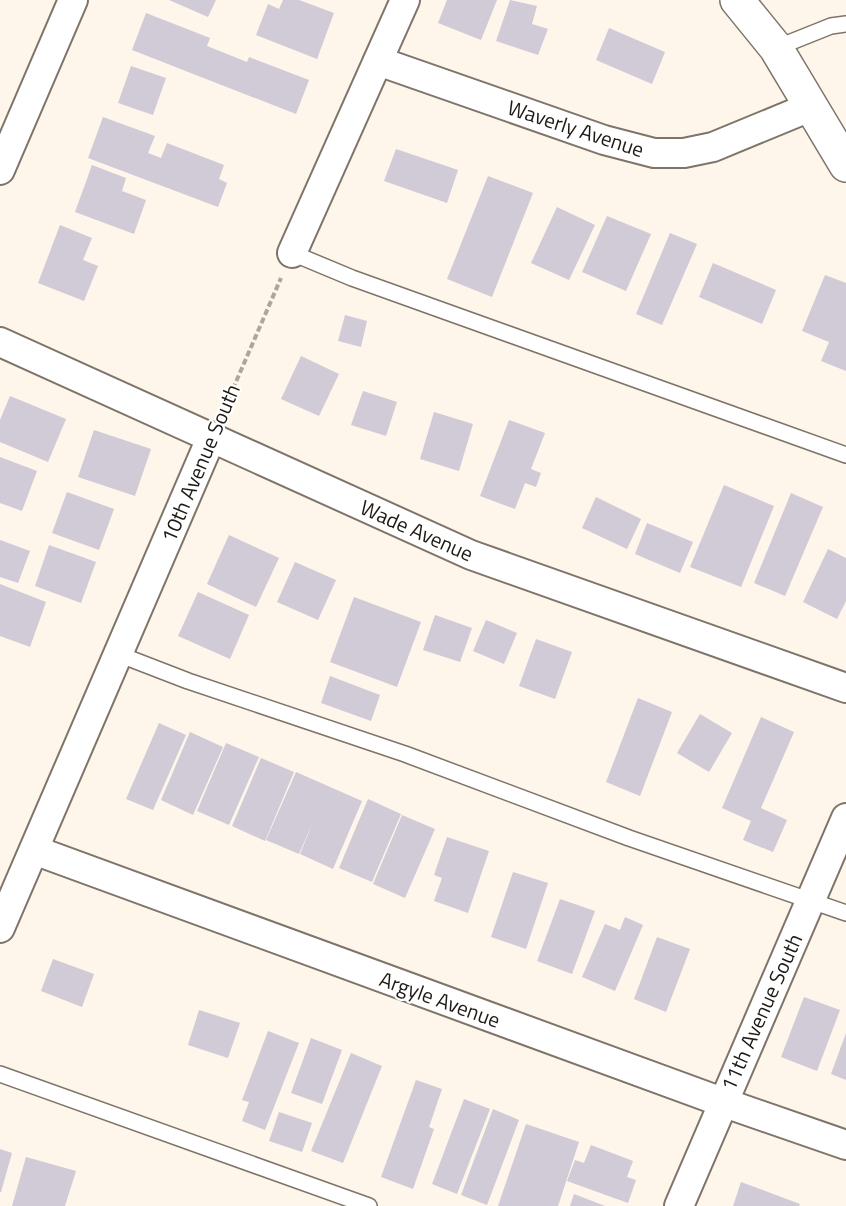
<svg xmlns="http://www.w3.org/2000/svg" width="846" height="1206" viewBox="0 0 846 1206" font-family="'Titillium Web',sans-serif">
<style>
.building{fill:#d1cad7}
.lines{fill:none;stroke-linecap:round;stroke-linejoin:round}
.lane-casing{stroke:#7e7469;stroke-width:18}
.street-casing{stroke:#7e7469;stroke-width:32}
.secondary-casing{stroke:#7e7469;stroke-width:36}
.path{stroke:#ada59e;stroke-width:4;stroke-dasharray:6 3;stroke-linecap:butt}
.lane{stroke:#fff;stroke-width:15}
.street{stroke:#fff;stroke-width:28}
.secondary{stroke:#fff;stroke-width:33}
.labels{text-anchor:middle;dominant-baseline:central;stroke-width:4.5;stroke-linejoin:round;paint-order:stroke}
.street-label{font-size:21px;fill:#1e1a16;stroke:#fff}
</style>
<rect width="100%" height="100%" fill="#fef5eb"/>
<g class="building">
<path d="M169,0H216L208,17Z"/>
<path d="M283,0H299L334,13L317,59L256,35L268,4L279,9Z"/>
<path d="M447,0H497L481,40L438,23Z"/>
<path d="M510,0L537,6L532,24L548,29L538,55L496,41Z"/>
<path d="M146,13L210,38L207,46L247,62L249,57L309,80L296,114L132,50Z"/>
<path d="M609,28L665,52L652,84L596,60Z"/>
<path d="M131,66L166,78L153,115L118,103Z"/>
<path d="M103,117L155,136L148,153L161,158L167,143L224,165L219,179L227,183L218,207L88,158Z"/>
<path d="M396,149L458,170L447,203L384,181Z"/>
<path d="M92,165L126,178L122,191L146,200L134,234L75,212Z"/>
<path d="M488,176L533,193L492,297L447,279Z"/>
<path d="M557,207L595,225L569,280L531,263Z"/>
<path d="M607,216L651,234L626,291L582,272Z"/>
<path d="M60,225L92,238L83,260L98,266L84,301L38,283Z"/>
<path d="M670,233L697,244L662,325L636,314Z"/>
<path d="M713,263L776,290L762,324L699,297Z"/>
<path d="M825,275L846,283V371L821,361L829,342L802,331Z"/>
<path d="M345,315L367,321L361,347L338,341Z"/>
<path d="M301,356L339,374L319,416L281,399Z"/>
<path d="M363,391L397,402L386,436L351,425Z"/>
<path d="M10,396L66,419L48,462L0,442V420Z"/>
<path d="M434,412L473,424L459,471L420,459Z"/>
<path d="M509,420L545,433L531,469L541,473L536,487L525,483L515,509L480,496Z"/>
<path d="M94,430L151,449L135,496L78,477Z"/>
<path d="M0,457L37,471L22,511L0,503Z"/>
<path d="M724,485L774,506L741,587L690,567Z"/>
<path d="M67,492L114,509L99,550L52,533Z"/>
<path d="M791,493L823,507L785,596L754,583Z"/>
<path d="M596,497L641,519L627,549L582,528Z"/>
<path d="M647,523L693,542L680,573L635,554Z"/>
<path d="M229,535L279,558L256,607L207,584Z"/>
<path d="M0,540L30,551L18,583L0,577Z"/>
<path d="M49,545L96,562L81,603L35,586Z"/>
<path d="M828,549L846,558V601L837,619L803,602Z"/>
<path d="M295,562L336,580L318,620L277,602Z"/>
<path d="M0,584L46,602L30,647L0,636Z"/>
<path d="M198,592L249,615L230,659L178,636Z"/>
<path d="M354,597L421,622L397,687L330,662Z"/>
<path d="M435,615L472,628L460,662L423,650Z"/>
<path d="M486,620L517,633L504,664L473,651Z"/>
<path d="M536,639L572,652L555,699L519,686Z"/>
<path d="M330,676L380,695L371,721L321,703Z"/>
<path d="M638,698L672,712L640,796L606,782Z"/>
<path d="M700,714L732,733L709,772L677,753Z"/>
<path d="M761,717L794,732L761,808L787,820L773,852L743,840L751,821L722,808Z"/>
<path d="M159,723L186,735L153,810L126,799Z"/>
<path d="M190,732L223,747L193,815L161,800Z"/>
<path d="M226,743L259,757L229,825L197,811Z"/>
<path d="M261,758L294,772L265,841L232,826Z"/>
<path d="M296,772L362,801L333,869L300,854L314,820L299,854L266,840Z"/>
<path d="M368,799L401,814L372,882L339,868Z"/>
<path d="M402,815L435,829L405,898L373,884Z"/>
<path d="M447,837L489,851L468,913L434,901L442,878L434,875Z"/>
<path d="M513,872L548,883L526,949L491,937Z"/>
<path d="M560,899L595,911L572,974L537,961Z"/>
<path d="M625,917L643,925L615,991L582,977L605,924L620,930Z"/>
<path d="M657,937L690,949L666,1012L634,999Z"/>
<path d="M53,959L94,974L82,1007L41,991Z"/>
<path d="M804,997L840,1010L817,1071L781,1057Z"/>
<path d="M199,1010L240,1023L228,1058L188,1045Z"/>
<path d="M268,1031L299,1043L265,1130L242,1121L249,1102L242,1100Z"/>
<path d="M846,1033V1080L831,1074Z"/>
<path d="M311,1038L342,1050L322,1104L291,1093Z"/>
<path d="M351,1053L382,1066L343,1163L311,1151Z"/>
<path d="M416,1080L442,1089L429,1127L434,1129L413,1189L381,1177Z"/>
<path d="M464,1099L490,1109L457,1194L432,1184Z"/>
<path d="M493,1109L519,1120L487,1205L461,1195Z"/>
<path d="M279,1112L312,1123L302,1152L269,1141Z"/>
<path d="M526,1124L579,1142L558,1206H498Z"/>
<path d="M591,1145L633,1161L627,1177L636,1180L628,1203L567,1181L575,1160L584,1163Z"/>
<path d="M0,1149L12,1153L1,1192H0Z"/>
<path d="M26,1157L76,1171L65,1206H12Z"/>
<path d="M741,1182L800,1204L799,1206H733Z"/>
<path d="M574,1194L605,1206H570Z"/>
</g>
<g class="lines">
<g class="lane-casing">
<g id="lane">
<path d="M776,48L831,26L846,24"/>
<path d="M292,253L352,278L846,455"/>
<path d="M118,654L188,681L405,754L629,838L846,913"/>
<path d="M0,1074L369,1206"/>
</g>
</g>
<g class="street-casing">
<g id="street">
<path d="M378,61L604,140L654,153H684L713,147L810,107"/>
<path d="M0,170L73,0"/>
<path d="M292,253L405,0"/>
<path d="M0,342L471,555L846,688"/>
<path d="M34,850L722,1102L846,1145"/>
<path d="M0,928L212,436"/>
<path d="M679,1206L846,818"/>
</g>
</g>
<g class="secondary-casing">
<path id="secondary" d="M737,0L776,48L846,165"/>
</g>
<path class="path" d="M222,414L281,278"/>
<use href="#lane" class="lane"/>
<use href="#street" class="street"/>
<use href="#secondary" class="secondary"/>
</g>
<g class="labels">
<g class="street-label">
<text transform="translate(576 128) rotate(18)">Waverly Avenue</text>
<text transform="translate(200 463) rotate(-67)">10th Avenue South</text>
<text transform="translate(417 530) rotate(24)">Wade Avenue</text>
<text transform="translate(440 999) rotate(20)">Argyle Avenue</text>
<text transform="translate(761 1012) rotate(-66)">11th Avenue South</text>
</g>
</g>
</svg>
